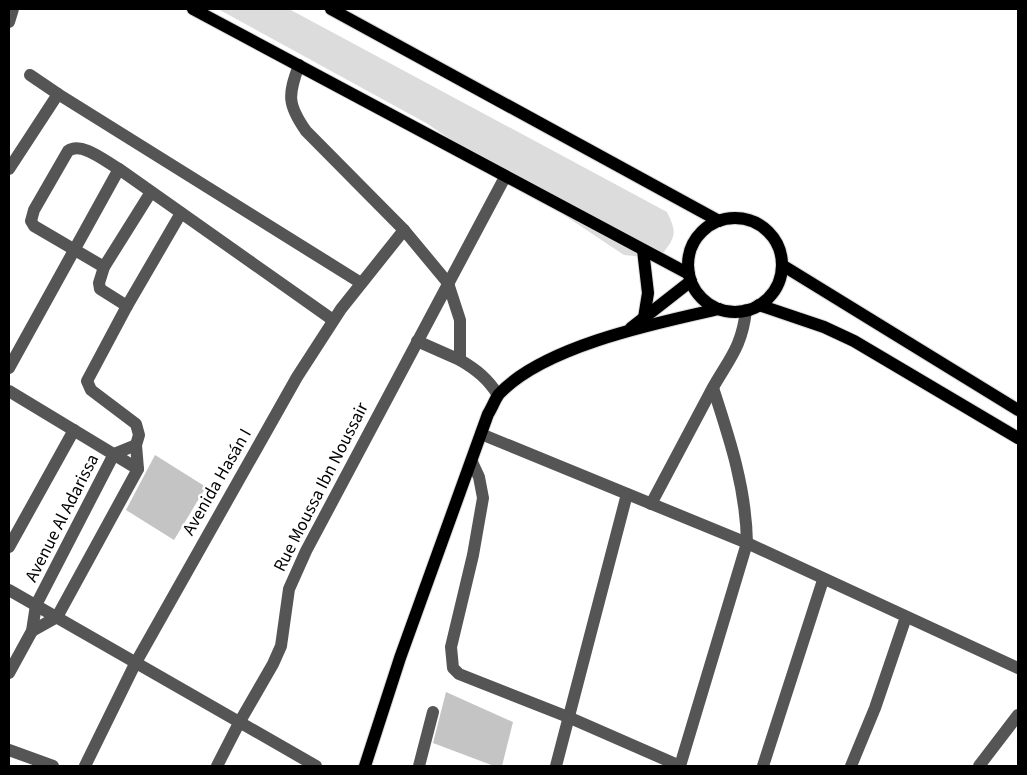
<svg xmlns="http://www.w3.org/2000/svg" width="1027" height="775" viewBox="0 0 1027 775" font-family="'Source Sans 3',sans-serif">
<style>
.green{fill:#dcdcdc}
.building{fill:#c4c4c4}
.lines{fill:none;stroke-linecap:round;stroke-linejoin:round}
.major-casing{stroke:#dbdbdb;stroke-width:14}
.minor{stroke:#555;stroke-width:12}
.major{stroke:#000;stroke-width:12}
.labels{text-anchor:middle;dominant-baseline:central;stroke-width:5;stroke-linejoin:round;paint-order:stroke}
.street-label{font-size:18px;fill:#000;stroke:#fff}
</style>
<rect width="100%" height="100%" fill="#fff"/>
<path class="green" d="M218,9H289L667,212C677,232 676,237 662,254L645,257L624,255L426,123Z"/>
<g class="building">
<path d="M155,455L206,487L174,540L126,510Z"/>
<path d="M446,692L513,722L502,766H494L433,743Z"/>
</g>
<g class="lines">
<g class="major-casing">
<g id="major">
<path d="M193,9L689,274"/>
<path d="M331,9L719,221"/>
<circle cx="735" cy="265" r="47"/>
<path d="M643,250L648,293L644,318"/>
<path d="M782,265L1018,410"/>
<path d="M759,305L824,327L854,341L1018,438"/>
<path d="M631,328L691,281"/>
<path d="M365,766L400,658L488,414C492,408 495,399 499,394C544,346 656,323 719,309"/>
</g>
</g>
<g class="minor">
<path d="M9,22L13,9"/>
<path d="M299,65C288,95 287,104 306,131L404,230L448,283L460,320V360C477,370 488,379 498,395"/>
<path d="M58,94L361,283"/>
<path d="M9,169L58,94L30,75"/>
<path d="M104,267L34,226L31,221L34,210L68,151C82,141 106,162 119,169L333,320"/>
<path d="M127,306L100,289L99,283L104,267L151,192"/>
<path d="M417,341L460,360"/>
<path d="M9,368L119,169"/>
<path d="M9,391L138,469"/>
<path d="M481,434L747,543L1018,668"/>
<path d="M472,462L479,477L483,498L473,555L451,647L453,668L459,674L568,717L680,766"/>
<path d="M651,504C671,466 691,429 711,391C728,360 742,348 746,310"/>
<path d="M9,547L74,430"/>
<path d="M9,590L316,766"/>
<path d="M32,631L57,617L138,469L136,445L139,435L136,424L91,390L87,381L127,306L181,213"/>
<path d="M9,673L32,631L36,605L114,454L136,445"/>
<path d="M9,750L53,766"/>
<path d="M85,766L135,664L297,377L341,309L404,230"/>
<path d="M217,766L239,723L273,664L281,646L289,589L306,551L505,177"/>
<path d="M419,766L433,712"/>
<path d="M556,766L627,494"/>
<path d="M680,766L747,543C746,488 730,440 713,388"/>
<path d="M763,766L823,580"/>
<path d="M851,766L875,708L906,617"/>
<path d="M979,766L1018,715"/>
</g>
<use href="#major" class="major"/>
</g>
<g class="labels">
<g class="street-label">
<text transform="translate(217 482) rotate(-60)">Avenida Hasán I</text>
<text transform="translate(321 487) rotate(-63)">Rue Moussa Ibn Noussair</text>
<text transform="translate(62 518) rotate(-63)">Avenue Al Adarissa</text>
</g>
</g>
<rect width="1027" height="775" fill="none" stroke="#000000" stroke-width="20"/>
</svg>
